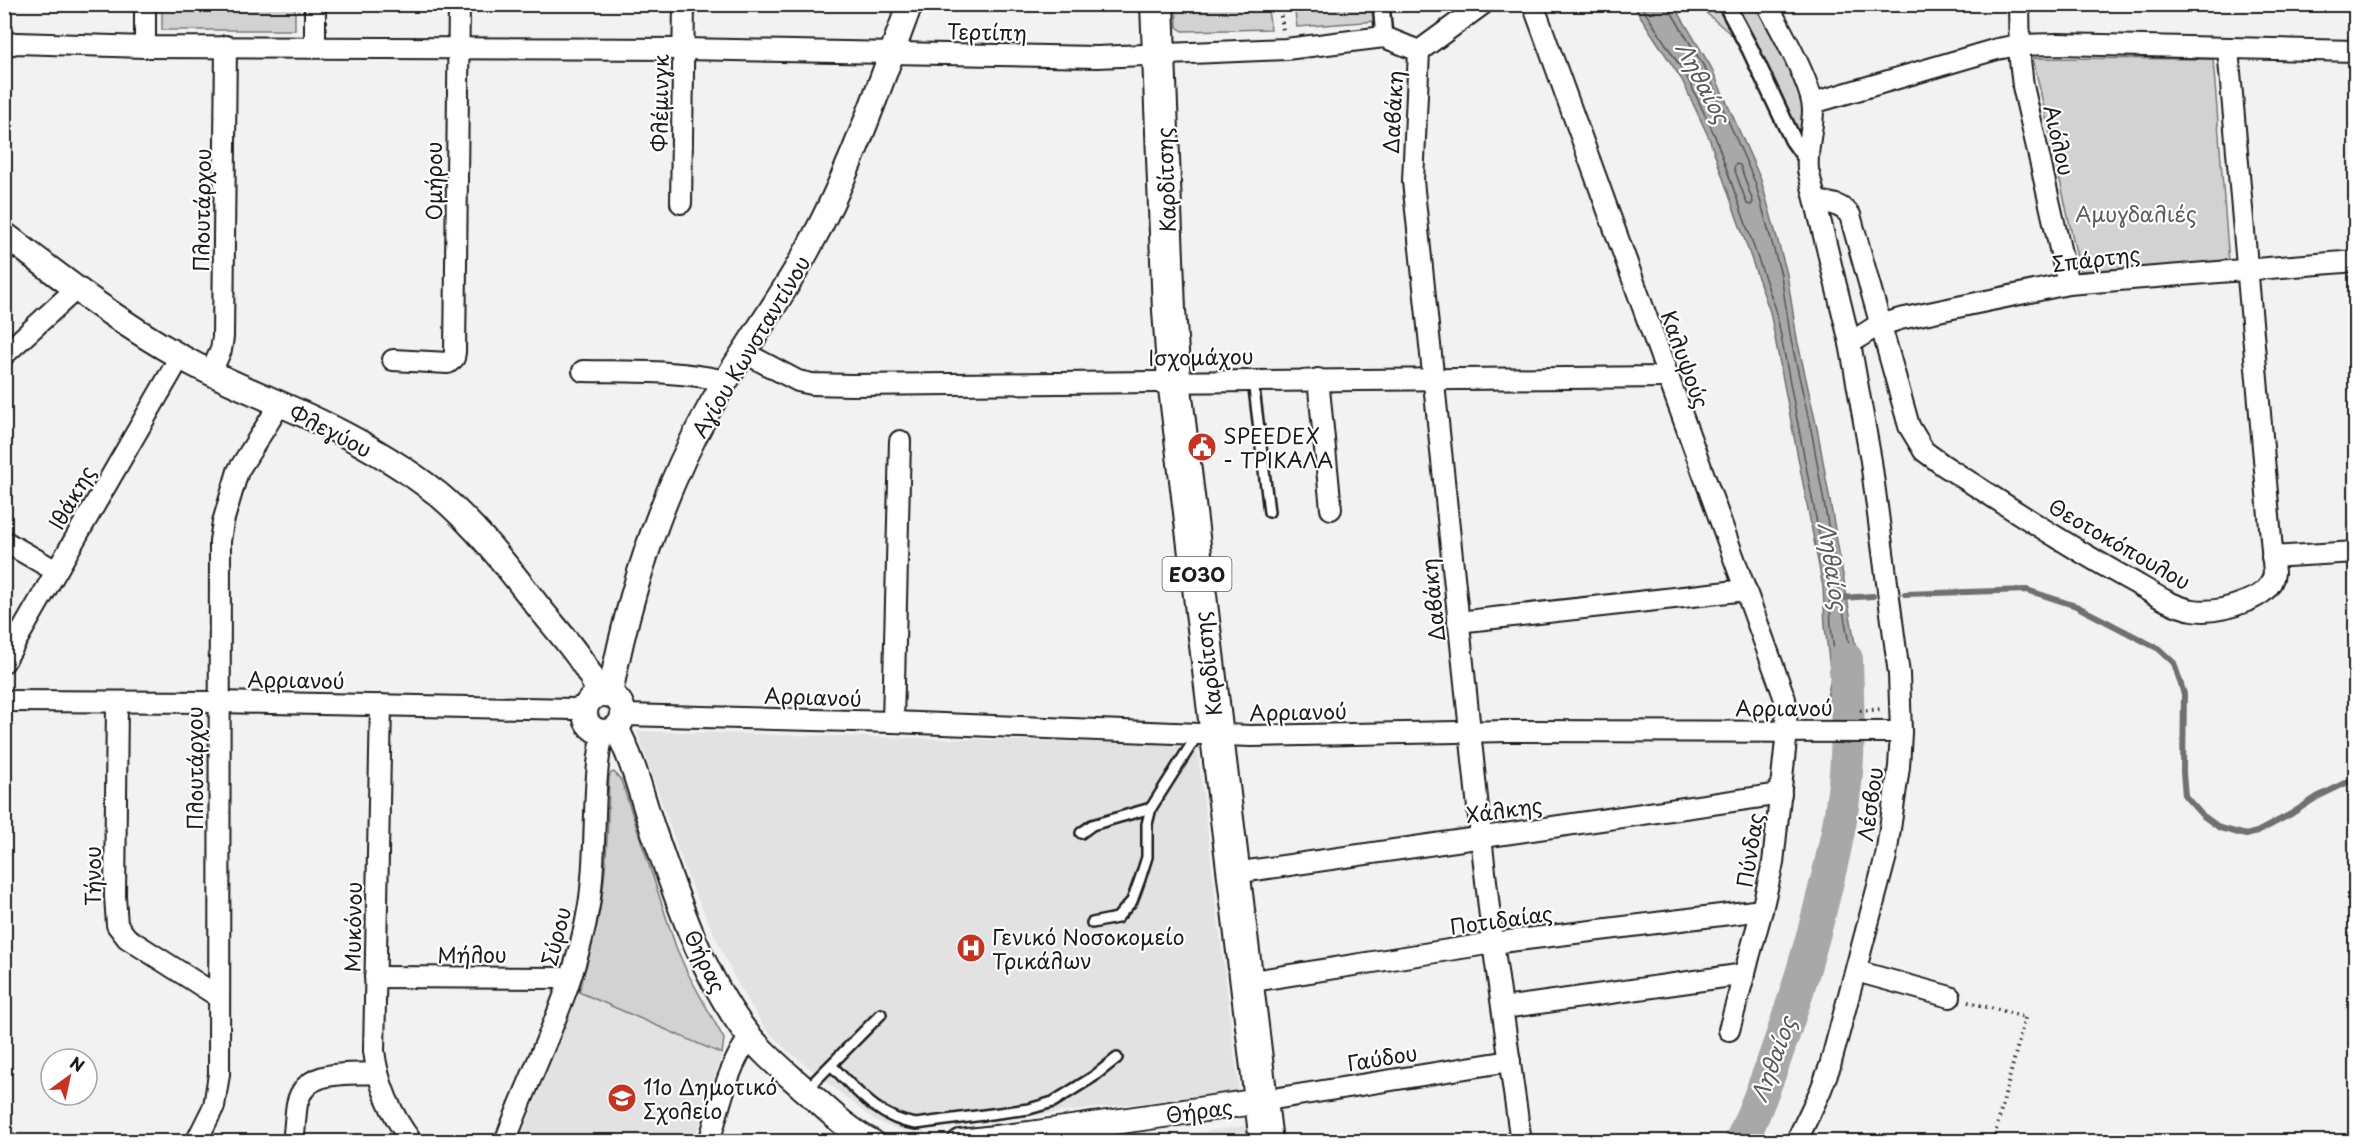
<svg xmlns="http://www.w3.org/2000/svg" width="2360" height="1146" viewBox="0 0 2360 1146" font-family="'Playpen Sans',sans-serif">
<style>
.built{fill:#e2e2e2}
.green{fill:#d2d2d2;stroke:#777;stroke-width:1.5}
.water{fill:#a8a8a8;stroke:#707070;stroke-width:1.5}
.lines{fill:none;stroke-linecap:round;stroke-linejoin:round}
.shore{stroke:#545454;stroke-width:1.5}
.stream{stroke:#707070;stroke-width:6}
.river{stroke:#a8a8a8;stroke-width:34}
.service-casing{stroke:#1c1c1c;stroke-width:14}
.pedestrian-casing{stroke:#1c1c1c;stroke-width:20}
.minor-casing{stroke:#1c1c1c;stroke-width:24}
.tertiary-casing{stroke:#1c1c1c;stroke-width:28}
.primary-casing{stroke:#1c1c1c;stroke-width:36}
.path{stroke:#1c1c1c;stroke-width:4;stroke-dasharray:1.5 4.5;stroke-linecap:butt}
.service{stroke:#fff;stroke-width:9}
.pedestrian{stroke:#fff;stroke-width:15}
.minor{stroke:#fff;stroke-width:20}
.tertiary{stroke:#fff;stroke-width:24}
.primary{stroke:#fff;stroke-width:32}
.labels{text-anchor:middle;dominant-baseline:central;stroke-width:4.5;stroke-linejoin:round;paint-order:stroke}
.shield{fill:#fff;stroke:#606060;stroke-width:1.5}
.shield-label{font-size:20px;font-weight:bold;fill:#1c1c1c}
.street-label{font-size:21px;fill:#1c1c1c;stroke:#fff}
.park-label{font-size:21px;fill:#5c5c5c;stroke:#fff}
.poi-label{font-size:21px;fill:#1c1c1c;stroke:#fff;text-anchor:start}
.water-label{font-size:22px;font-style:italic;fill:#5b5b5b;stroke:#fff}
</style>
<rect width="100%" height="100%" fill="#f2f2f2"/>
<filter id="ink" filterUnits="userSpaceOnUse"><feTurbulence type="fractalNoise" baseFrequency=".0167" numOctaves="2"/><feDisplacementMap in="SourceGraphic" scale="12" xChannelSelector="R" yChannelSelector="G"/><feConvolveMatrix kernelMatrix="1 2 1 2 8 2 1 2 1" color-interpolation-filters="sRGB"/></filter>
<g filter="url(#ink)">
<g class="built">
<path d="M637,731L1197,745L1239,1091L905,1131L887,1126L873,1119L782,1046L765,1028L751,1006L734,977L688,878Z"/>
<path d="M579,992L722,1054L694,1141L519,1142Z"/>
<path d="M1253,1125L1255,1142H1126Z"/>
</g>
<g class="green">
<rect x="162" y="5" width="133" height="25"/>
<path d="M1176,5H1267L1271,29L1183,31L1177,27Z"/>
<path d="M1294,5H1375L1377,21L1297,27Z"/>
<path d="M1697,5H1762L1783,43L1806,109L1802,128L1798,131L1789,125L1761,60Z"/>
<path d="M2033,58L2213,59L2229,263L2080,271Z"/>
<path d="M614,772L621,780L676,947L687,972L724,1039L722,1054L579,992C588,958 599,924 603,888C608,851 608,814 609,777L611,773Z"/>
</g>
<path class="water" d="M1633,5H1674L1711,67L1761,180L1787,274L1797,339L1818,433L1856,649L1859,706L1825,708L1831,678L1825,626L1823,587L1770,312L1709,138L1682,80Z"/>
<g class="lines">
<g class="shore">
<path d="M1640,4L1687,77L1715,136L1776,310L1829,586L1831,626L1837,678L1833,699L1836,701L1850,700L1852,697L1850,650L1812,434L1791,340L1781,275L1755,182L1706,70L1670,10L1669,4"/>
<path d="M1736,164L1740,165L1753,202L1751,205L1747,204L1734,168Z"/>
</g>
<g class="stream">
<path d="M1905,594L2027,590L2076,606L2159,649L2174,663L2184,694L2183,773L2185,796L2202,815L2220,828L2246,835L2257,832L2291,814L2317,797L2356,778"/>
<path d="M1840,598L1873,596"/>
</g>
<path class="river" d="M1741,1142C1773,1072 1796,999 1816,925C1827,881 1839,837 1844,791C1850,748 1847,703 1846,659"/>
<g class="service-casing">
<g id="service">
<path d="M1253,380L1269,512"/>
<path d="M1081,833L1092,825L1151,808"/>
<path d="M1092,923L1117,918L1132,901L1140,879L1147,857V824L1151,808L1198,734"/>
<path d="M831,1065C856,1090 879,1119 916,1124L1029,1109L1053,1102L1093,1077L1117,1058"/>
<path d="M807,1089L881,1014"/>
</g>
</g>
<g class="pedestrian-casing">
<g id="pedestrian">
<path d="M1381,4L1384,37"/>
<path d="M1726,4L1750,49L1793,140L1808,161"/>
</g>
</g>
<g class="minor-casing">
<g id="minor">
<path d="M145,4V47"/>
<path d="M1533,4L1785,699L1787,731L1773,863L1762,910L1729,1030"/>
<path d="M1767,4C1780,28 1813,86 1813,110C1813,130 1806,149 1808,170L1850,343L1871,461L1899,674L1901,732L1899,767L1886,856L1830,1066L1820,1092L1796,1142"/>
<path d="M2019,4L2020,60L2023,86L2068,284"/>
<path d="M4,46L17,43L145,47L684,49L1097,57L1286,49L1384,37L1419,51L1483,4"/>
<path d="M315,46V4"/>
<path d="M1419,51L1413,181L1481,837L1493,943L1521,1142"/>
<path d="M1813,103L1997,49L2019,45L2058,44L2356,51"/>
<path d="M1816,201C1830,203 1841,204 1850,215L1909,426L1924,451L1943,465C2006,505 2069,547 2135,583C2152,593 2173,607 2193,610C2211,613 2230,608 2247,601C2260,596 2272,588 2274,573L2228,49"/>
<path d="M681,203L684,4"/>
<path d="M1850,343L1875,327L1900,319L2068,284L2356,261"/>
<path d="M743,352L798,381L812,384L851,385L1667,377"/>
<path d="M4,355L77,288"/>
<path d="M393,360L448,363L454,358L455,352L459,4"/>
<path d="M583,371C630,372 679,370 726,381"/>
<path d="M211,372L221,350L223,337L226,46"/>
<path d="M1318,379L1331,509"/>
<path d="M4,541L56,571"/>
<path d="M2272,557L2356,552"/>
<path d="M1458,622L1746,590"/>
<path d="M4,662L180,357"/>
<path d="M4,701L218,702L574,709L586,706"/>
<path d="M117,702L115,896L117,925L127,938L219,997"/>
<path d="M381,705L374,1051C378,1084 392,1116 412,1142"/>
<path d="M624,715L893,722L1251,736L1508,731L1901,732"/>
<path d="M893,722L900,441"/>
<path d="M1234,873L1781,794"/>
<path d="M1856,971L1950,997"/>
<path d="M375,977L569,978"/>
<path d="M1247,982L1493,943L1762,910"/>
<path d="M1503,1008L1745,974"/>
<path d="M1261,1101L1510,1061"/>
<path d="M196,1142L214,1106L219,1074L220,541L223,522L238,471L280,404"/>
<path d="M293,1142C295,1129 295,1116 297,1104C305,1067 350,1075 378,1073"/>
<path d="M505,1142C534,1064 576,987 589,905C598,848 591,789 603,732"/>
<path d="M709,1142C720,1106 727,1067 750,1037"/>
</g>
</g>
<g class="tertiary-casing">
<g id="tertiary">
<path d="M4,234C60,277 118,322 179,356C227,384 281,402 330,427C368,446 405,468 438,494C476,526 507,566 537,605C559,633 587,661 599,694"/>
<circle cx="604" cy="713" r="19"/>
<path d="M610,694C629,594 659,498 709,409C740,354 779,303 809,247C851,171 879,86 910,4"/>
<path d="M616,728C633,759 641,794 652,827C676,895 699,968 742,1027C759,1050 782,1069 803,1088C825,1107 846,1129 872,1142"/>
<path d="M960,1142L1030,1134L1261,1101"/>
</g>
</g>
<g class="primary-casing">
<path id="primary" d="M1157,4L1169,310L1174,380L1266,1142"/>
</g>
<g class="path">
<path d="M1279,4L1283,30"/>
<path d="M2354,33L2356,22"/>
<path d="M1860,711L1882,709"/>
<path d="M1968,1002L2025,1017L1993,1142"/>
</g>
<use href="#service" class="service"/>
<use href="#pedestrian" class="pedestrian"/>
<use href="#minor" class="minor"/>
<use href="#tertiary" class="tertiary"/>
<use href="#primary" class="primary"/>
</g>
</g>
<defs>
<g id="civic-disc" transform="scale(1.5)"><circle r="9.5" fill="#c8321e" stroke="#fff"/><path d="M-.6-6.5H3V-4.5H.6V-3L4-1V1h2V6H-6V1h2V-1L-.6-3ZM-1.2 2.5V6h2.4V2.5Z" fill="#fff"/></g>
<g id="hospital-disc" transform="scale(1.5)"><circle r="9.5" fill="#c8321e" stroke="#fff"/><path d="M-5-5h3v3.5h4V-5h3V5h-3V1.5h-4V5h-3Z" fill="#fff"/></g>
<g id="school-disc" transform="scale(1.5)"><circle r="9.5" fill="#c8321e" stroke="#fff"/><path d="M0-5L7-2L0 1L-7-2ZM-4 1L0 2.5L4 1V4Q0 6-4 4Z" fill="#fff"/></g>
</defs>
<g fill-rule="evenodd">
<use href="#civic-disc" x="1202" y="447"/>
<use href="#hospital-disc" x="971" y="948"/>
<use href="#school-disc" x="622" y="1098"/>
</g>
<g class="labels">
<rect class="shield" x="1162.5" y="557" width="69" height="34" rx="4.5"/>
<g class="shield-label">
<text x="1197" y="574">ΕΟ30</text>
</g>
<g class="street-label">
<text transform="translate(987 31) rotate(1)">Τερτίπη</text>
<text transform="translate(659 103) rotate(-89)">Φλέμινγκ</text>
<text transform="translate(1392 112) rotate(-87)">Δαβάκη</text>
<text transform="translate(2060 140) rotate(77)">Αιόλου</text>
<text transform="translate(1165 180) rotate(-92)">Καρδίτσης</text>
<text transform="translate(433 181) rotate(-90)">Ομήρου</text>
<text transform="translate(201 210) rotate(-89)">Πλουτάρχου</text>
<text transform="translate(2096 258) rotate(-7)">Σπάρτης</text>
<text transform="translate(750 346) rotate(-59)">Αγίου Κωνσταντίνου</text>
<text transform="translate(1201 356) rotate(-1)">Ισχομάχου</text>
<text transform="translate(1686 359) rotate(70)">Καλυψούς</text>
<text transform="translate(331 430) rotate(27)">Φλεγύου</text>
<text transform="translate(71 497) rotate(-60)">Ιθάκης</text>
<text transform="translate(2120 543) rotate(30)">Θεοτοκόπουλου</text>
<text transform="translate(1432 600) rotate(-96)">Δαβάκη</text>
<text transform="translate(1207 664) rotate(-97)">Καρδίτσης</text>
<text transform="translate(296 679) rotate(1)">Αρριανού</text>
<text transform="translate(813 696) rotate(2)">Αρριανού</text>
<text x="1784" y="707">Αρριανού</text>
<text transform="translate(1298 711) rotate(-1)">Αρριανού</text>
<text transform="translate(194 768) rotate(-90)">Πλουτάρχου</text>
<text transform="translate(1869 804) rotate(-82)">Λέσβου</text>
<text transform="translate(1504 809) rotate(-8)">Χάλκης</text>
<text transform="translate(1749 850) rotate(-81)">Πύνδας</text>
<text transform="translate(92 876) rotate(-90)">Τήνου</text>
<text transform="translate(1501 919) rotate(-8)">Ποτιδαίας</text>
<text transform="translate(352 927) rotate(-89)">Μυκόνου</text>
<text transform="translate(555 936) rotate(-75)">Σύρου</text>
<text x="472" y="954">Μήλου</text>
<text transform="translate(706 961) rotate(64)">Θήρας</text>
<text transform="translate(1382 1057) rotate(-9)">Γαύδου</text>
<text transform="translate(1199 1110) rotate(-8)">Θήρας</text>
</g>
<g class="park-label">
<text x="2136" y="213">Αμυγδαλιές</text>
</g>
<g class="poi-label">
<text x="1223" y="435">SPEEDEX<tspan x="1223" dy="24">- ΤΡΙΚΑΛΑ</tspan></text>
<text x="992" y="936">Γενικό Νοσοκομείο<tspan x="992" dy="24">Τρικάλων</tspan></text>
<text x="643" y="1086">11ο Δημοτικό<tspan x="643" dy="24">Σχολείο</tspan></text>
</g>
<g class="water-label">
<text transform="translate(1704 82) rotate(62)">Ληθαίος</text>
<text transform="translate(1834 566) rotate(81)">Ληθαίος</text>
<text transform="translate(1772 1059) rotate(-70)">Ληθαίος</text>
</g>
</g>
<rect width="2360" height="1146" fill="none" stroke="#fff" stroke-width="24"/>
<rect x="12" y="12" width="2336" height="1122" fill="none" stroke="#1c1c1c" stroke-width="2" filter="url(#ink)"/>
<g transform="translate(69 1077) rotate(33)"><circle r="28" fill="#ffffff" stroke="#a4a4a4" stroke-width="1.5"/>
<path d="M0-4.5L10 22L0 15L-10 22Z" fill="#c8321e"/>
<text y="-9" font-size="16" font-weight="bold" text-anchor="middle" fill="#1c1c1c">N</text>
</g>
</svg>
